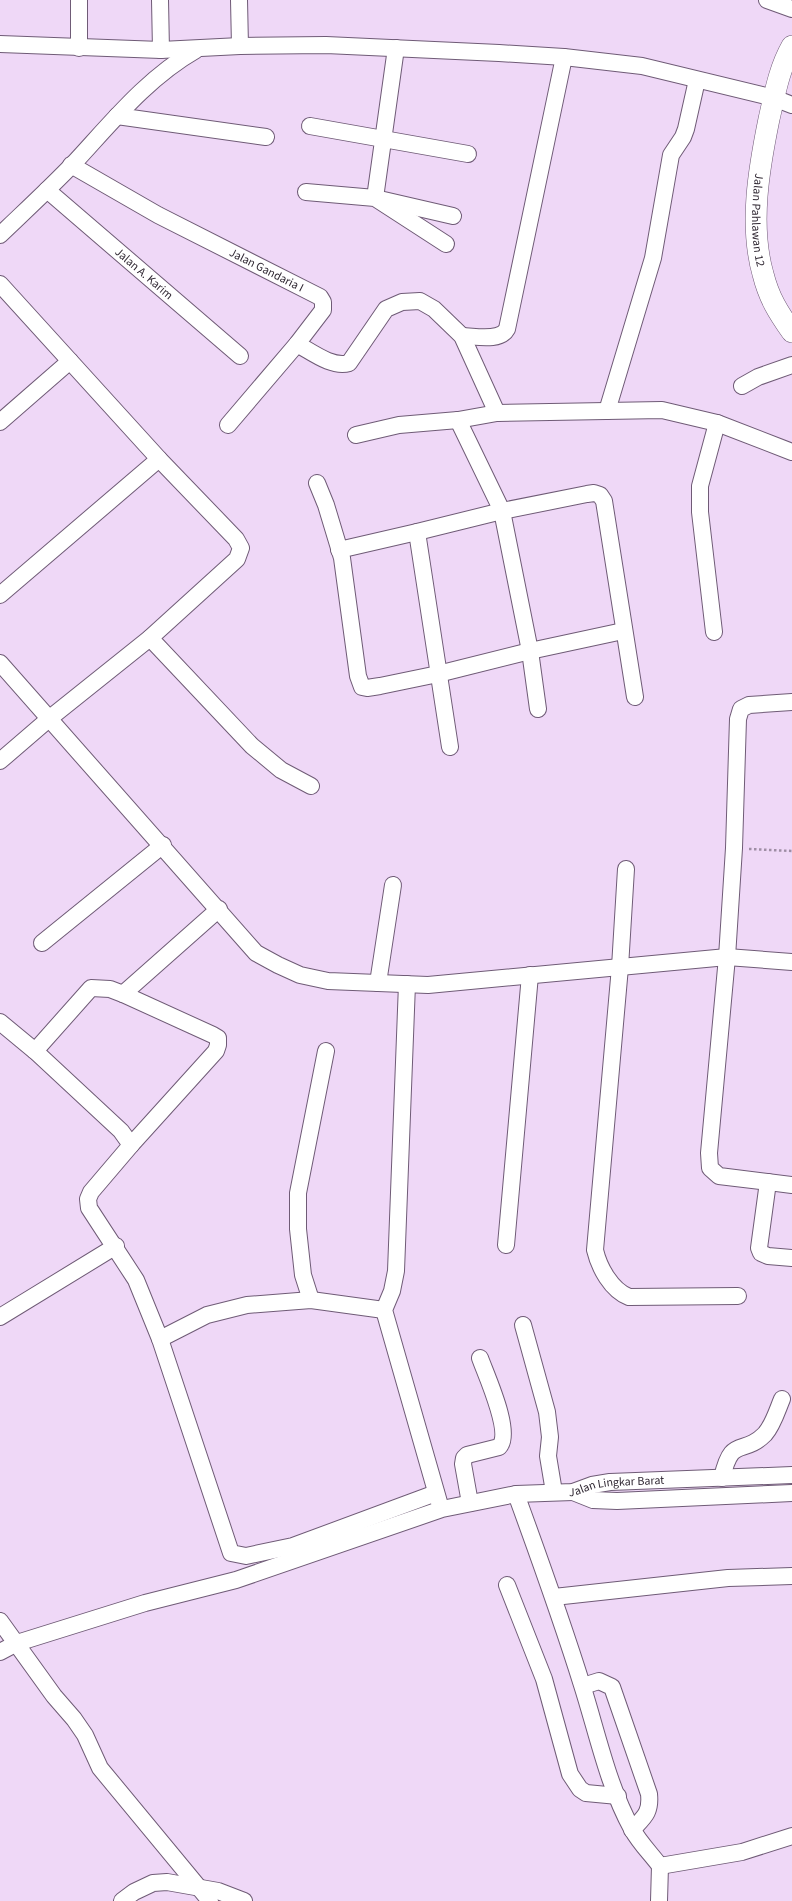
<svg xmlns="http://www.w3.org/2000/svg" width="792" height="1901" viewBox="0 0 792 1901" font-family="'Source Sans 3',sans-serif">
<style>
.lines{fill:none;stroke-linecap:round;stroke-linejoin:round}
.minor-casing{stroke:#6f5b76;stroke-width:18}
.major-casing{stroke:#6f5b76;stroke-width:22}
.path{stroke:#9f8ea5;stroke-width:2.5;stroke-dasharray:2.5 2.5;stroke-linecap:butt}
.minor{stroke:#fff;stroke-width:16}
.major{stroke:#fff;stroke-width:21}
.labels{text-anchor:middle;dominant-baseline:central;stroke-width:4.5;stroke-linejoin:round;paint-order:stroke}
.street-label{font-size:12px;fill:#2f2732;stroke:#f7e9fc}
</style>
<rect width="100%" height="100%" fill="#efd8f7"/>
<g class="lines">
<g class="minor-casing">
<g id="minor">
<path d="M79,0V48"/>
<path d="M160,0L161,50"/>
<path d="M239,0L240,46"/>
<path d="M767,0L792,9"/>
<path d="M0,44L161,50L240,46L326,45L499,53L564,57L642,66L774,98L792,105"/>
<path d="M396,48L375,198L453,216"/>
<path d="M117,116L266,137"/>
<path d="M310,126L468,154"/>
<path id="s1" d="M71,165L158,215L320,297L323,302V310L297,344L228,425"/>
<path id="s2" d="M47,190L240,356"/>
<path d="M306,192L375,198L446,244"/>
<path d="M0,235C25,211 50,188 74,163C112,122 147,78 196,50"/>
<path d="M0,284L159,459L236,539L241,548L237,559L150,638L50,718L0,761"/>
<path d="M462,336C475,336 500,342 507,329L564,57"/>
<path d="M297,344C312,352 332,368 349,363L386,309L402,302L420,301L434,309L462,336L497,413"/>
<path d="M742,386L758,377L792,365"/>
<path d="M607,411L653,258L671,155L683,137L686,129L697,80"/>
<path d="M458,420L502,511L530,651L538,709"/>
<path d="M0,422L70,361"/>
<path d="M356,435L399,425L458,420L497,413L662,410L717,423L792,452"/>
<path d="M317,483L326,505L342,558L358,676L362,687L367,688L380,686L438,674L530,651L623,631"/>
<path d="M339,550L417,532"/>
<path d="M0,595L159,459"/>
<path d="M714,632L700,512V486L717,423"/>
<path d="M150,638L252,746L281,770L311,786"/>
<path d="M0,663L256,953L278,965L300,975L328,981L428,985L727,957L792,962"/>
<path d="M792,702L749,705L741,709L738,719L734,848L727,957L709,1153L710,1168L719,1176L792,1185"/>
<path d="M450,747L417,532L502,511L587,494L594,493L600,495L604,501L635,697"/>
<path d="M626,869L620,967L595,1250C599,1267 611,1290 629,1297L738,1296"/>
<path d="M42,943L163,845"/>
<path d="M378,983L393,885"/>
<path d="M407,984L396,1271L392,1291L384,1310L439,1502"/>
<path d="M123,994L213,1035L218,1038V1045L216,1051L131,1145"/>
<path d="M0,1022L35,1051L121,1131L131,1145L91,1192L88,1199L89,1208L136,1280L160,1339L231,1553L246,1556L293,1546L436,1493"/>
<path d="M35,1051L91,988L110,989L123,994L219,909"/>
<path d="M768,1182L759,1248L761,1253L768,1256L792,1258"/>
<path d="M506,1245L530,975"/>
<path d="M311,1300L303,1275L298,1229V1193L326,1051"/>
<path d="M0,1317L116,1246"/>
<path d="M523,1325L547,1412L550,1437L548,1456L554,1492"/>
<path d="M160,1339L207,1315L247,1305L311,1300L384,1310"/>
<path d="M722,1478C732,1434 742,1457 765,1434C773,1425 777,1411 782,1399"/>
<path d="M573,1492L593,1500L617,1501L792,1493"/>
<path d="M516,1494C539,1557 562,1621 582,1685C597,1732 608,1786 632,1829C639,1842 651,1854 660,1866L659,1901"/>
<path d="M470,1503L463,1464L464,1458L467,1455L499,1447C513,1433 486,1375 480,1358"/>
<path d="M507,1585L544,1679L570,1774L580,1789L586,1793L618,1796"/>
<path d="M554,1597L728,1578L792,1576"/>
<path d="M0,1621L54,1696L74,1719L85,1735L100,1768L210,1901"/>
<path id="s3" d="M0,1652L17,1643L145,1603L236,1580L442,1509L516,1494L573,1492L592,1485L610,1482L792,1475"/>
<path d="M583,1686L599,1681L612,1687L649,1794C651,1813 644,1817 632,1830"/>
<path d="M660,1866L742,1852L792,1836"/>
<path d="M122,1901L134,1892L153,1883L167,1882L218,1891L244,1901"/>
</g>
</g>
<g class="major-casing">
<g id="major">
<path id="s4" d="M792,46C779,69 775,93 769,119C759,168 749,225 763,274C769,298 778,312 792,332"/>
</g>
</g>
<path class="path" d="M749,849L792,851"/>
<use href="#minor" class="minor"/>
<use href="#major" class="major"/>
</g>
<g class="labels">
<g class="street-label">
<text stroke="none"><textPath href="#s4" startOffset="179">Jalan Pahlawan 12</textPath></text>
<text stroke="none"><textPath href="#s1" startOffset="222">Jalan Gandaria I</textPath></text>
<text stroke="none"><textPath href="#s2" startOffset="128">Jalan A. Karim</textPath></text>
<text stroke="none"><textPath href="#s3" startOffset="642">Jalan Lingkar Barat</textPath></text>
</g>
</g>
</svg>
